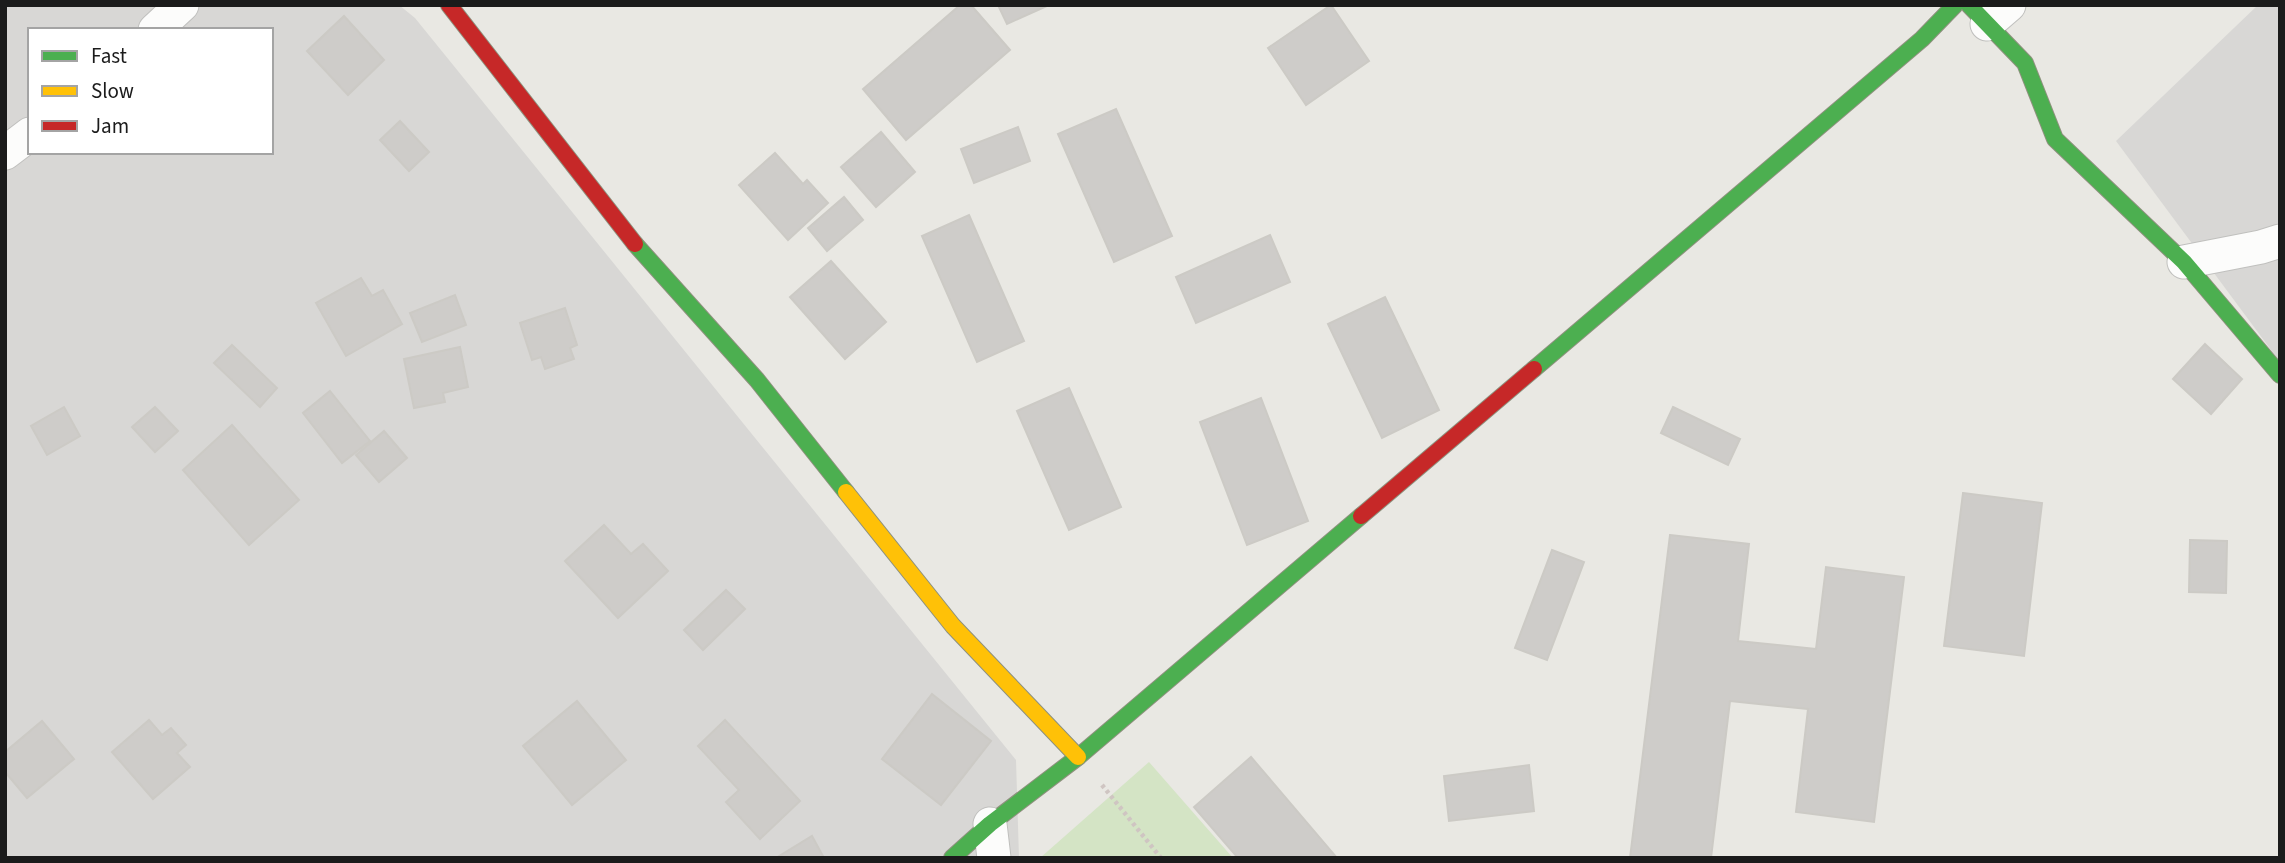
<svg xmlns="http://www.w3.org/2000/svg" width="2285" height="863" viewBox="0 0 2285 863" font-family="'Source Sans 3',sans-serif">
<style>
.residential{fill:#d8d7d5;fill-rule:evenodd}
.grass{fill:#d4e4c5}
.building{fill:#ceccc9;stroke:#cccac5;stroke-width:2}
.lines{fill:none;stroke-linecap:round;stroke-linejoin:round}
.street-casing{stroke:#c0c0be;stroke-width:35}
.fast-casing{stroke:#8e917e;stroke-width:18}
.slow-casing{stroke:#8e917e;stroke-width:18}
.jam-casing{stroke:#8e917e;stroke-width:18}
.path{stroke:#cfc5c2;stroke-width:4.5;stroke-dasharray:3.5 3.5;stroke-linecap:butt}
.street{stroke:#fcfcfb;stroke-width:33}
.fast{stroke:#4caf50;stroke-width:16}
.slow{stroke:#ffc107;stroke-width:16}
.jam{stroke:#c62828;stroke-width:16}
</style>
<rect width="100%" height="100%" fill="#e9e8e3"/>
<g class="residential">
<path d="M5,5H399L415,18L1016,760L1019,858H5ZM30,30H271V152H30Z"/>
<path d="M2258,5H2280V362L2116,141Z"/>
</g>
<path class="grass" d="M1149,762L1233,858H1040Z"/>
<g class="building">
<path d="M960,5H971L1010,50L906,140L863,89Z"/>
<path d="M998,5H1049L1007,24Z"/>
<path d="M1331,5L1369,61L1306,105L1268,48Z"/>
<path d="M344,16L384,60L348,95L307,51Z"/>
<path d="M1116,109L1172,236L1114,262L1058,134Z"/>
<path d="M400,121L429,152L409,171L380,140Z"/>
<path d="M1018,127L1030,161L974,183L961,149Z"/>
<path d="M881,132L915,172L876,207L841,167Z"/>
<path d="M775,153L803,184L807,180L828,203L788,240L739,185Z"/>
<path d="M844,197L863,220L827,251L808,228Z"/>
<path d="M969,215L1024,341L977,362L922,236Z"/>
<path d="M1270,235L1290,282L1196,323L1176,277Z"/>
<path d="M831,261L886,322L845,359L790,297Z"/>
<path d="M361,278L372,296L383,290L402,324L346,356L316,303Z"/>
<path d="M455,295L466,325L422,342L410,313Z"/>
<path d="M1385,297L1439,410L1382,438L1328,324Z"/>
<path d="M565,308L577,345L570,348L574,359L545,369L541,357L532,360L520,323Z"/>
<path d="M2205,344L2242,379L2211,414L2173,379Z"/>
<path d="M232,345L277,388L260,407L214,363Z"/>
<path d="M460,347L468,387L443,393L445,402L414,408L404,359Z"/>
<path d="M1069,388L1121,507L1069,530L1017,411Z"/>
<path d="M330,391L370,441L342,463L303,413Z"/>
<path d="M1261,398L1308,521L1247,545L1200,422Z"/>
<path d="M64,407L80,436L47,455L31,426Z"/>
<path d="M155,407L178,431L155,452L132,427Z"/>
<path d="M1673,407L1740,439L1728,465L1661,433Z"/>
<path d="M232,425L299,500L249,545L183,470Z"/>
<path d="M384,431L407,458L379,482L356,455Z"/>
<path d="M1963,493L2042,503L2024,656L1944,646Z"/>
<path d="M604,525L631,554L643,544L668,571L618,618L565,561Z"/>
<path d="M1670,535L1749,544L1738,641L1816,649L1826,567L1904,577L1874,822L1796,812L1808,709L1730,701L1711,858H1630Z"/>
<path d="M2190,540L2227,541L2226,593L2189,592Z"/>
<path d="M1552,550L1584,562L1547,660L1515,648Z"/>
<path d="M726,590L745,609L703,650L684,630Z"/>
<path d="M932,694L991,741L941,805L882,759Z"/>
<path d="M577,701L626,760L572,805L523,746Z"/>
<path d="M149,720L162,735L171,728L186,745L177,753L190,767L153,799L112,752Z"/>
<path d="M725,720L800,801L760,839L726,802L739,790L698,746Z"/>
<path d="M42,721L74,759L27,798L5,772V752Z"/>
<path d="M1251,757L1337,858H1238L1194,807Z"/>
<path d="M1529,765L1534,811L1449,821L1444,776Z"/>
<path d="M812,836L824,858H776Z"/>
</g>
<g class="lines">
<g class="street-casing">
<g id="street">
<path d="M1987,24L2009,5"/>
<path d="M155,30L182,5"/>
<path d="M5,153L30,134"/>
<path d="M2184,262L2261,247L2280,241"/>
<path d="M990,824L994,858"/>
</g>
</g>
<g class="fast-casing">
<g id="fast">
<path d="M1969,5L2025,63L2055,139L2184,262L2280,375"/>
<path d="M635,244L757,380L846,492"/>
<path d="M1534,369L1922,39L1955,5"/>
<path d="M952,858L990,824L1078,757L1361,516"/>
</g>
</g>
<g class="slow-casing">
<path id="slow" d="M846,492L953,626L1078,757"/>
</g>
<g class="jam-casing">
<g id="jam">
<path d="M449,5L635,244"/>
<path d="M1361,516L1534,369"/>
</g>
</g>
<path class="path" d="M1102,785L1161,858"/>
<use href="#street" class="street"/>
<use href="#fast" class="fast"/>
<use href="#slow" class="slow"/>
<use href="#jam" class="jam"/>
</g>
<rect width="2285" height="863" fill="none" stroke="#1b1b1b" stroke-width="14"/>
<rect x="28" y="28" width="245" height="126" fill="#ffffff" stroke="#a4a4a4" stroke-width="2"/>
<rect x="42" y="51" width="35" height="10" fill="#4caf50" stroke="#a4a4a4" stroke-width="2"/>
<text x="91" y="63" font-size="21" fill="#1b1b1b">Fast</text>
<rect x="42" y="86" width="35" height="10" fill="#ffc107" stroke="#a4a4a4" stroke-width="2"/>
<text x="91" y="98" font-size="21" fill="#1b1b1b">Slow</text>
<rect x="42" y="121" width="35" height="10" fill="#c62828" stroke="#a4a4a4" stroke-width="2"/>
<text x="91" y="133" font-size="21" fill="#1b1b1b">Jam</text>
</svg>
